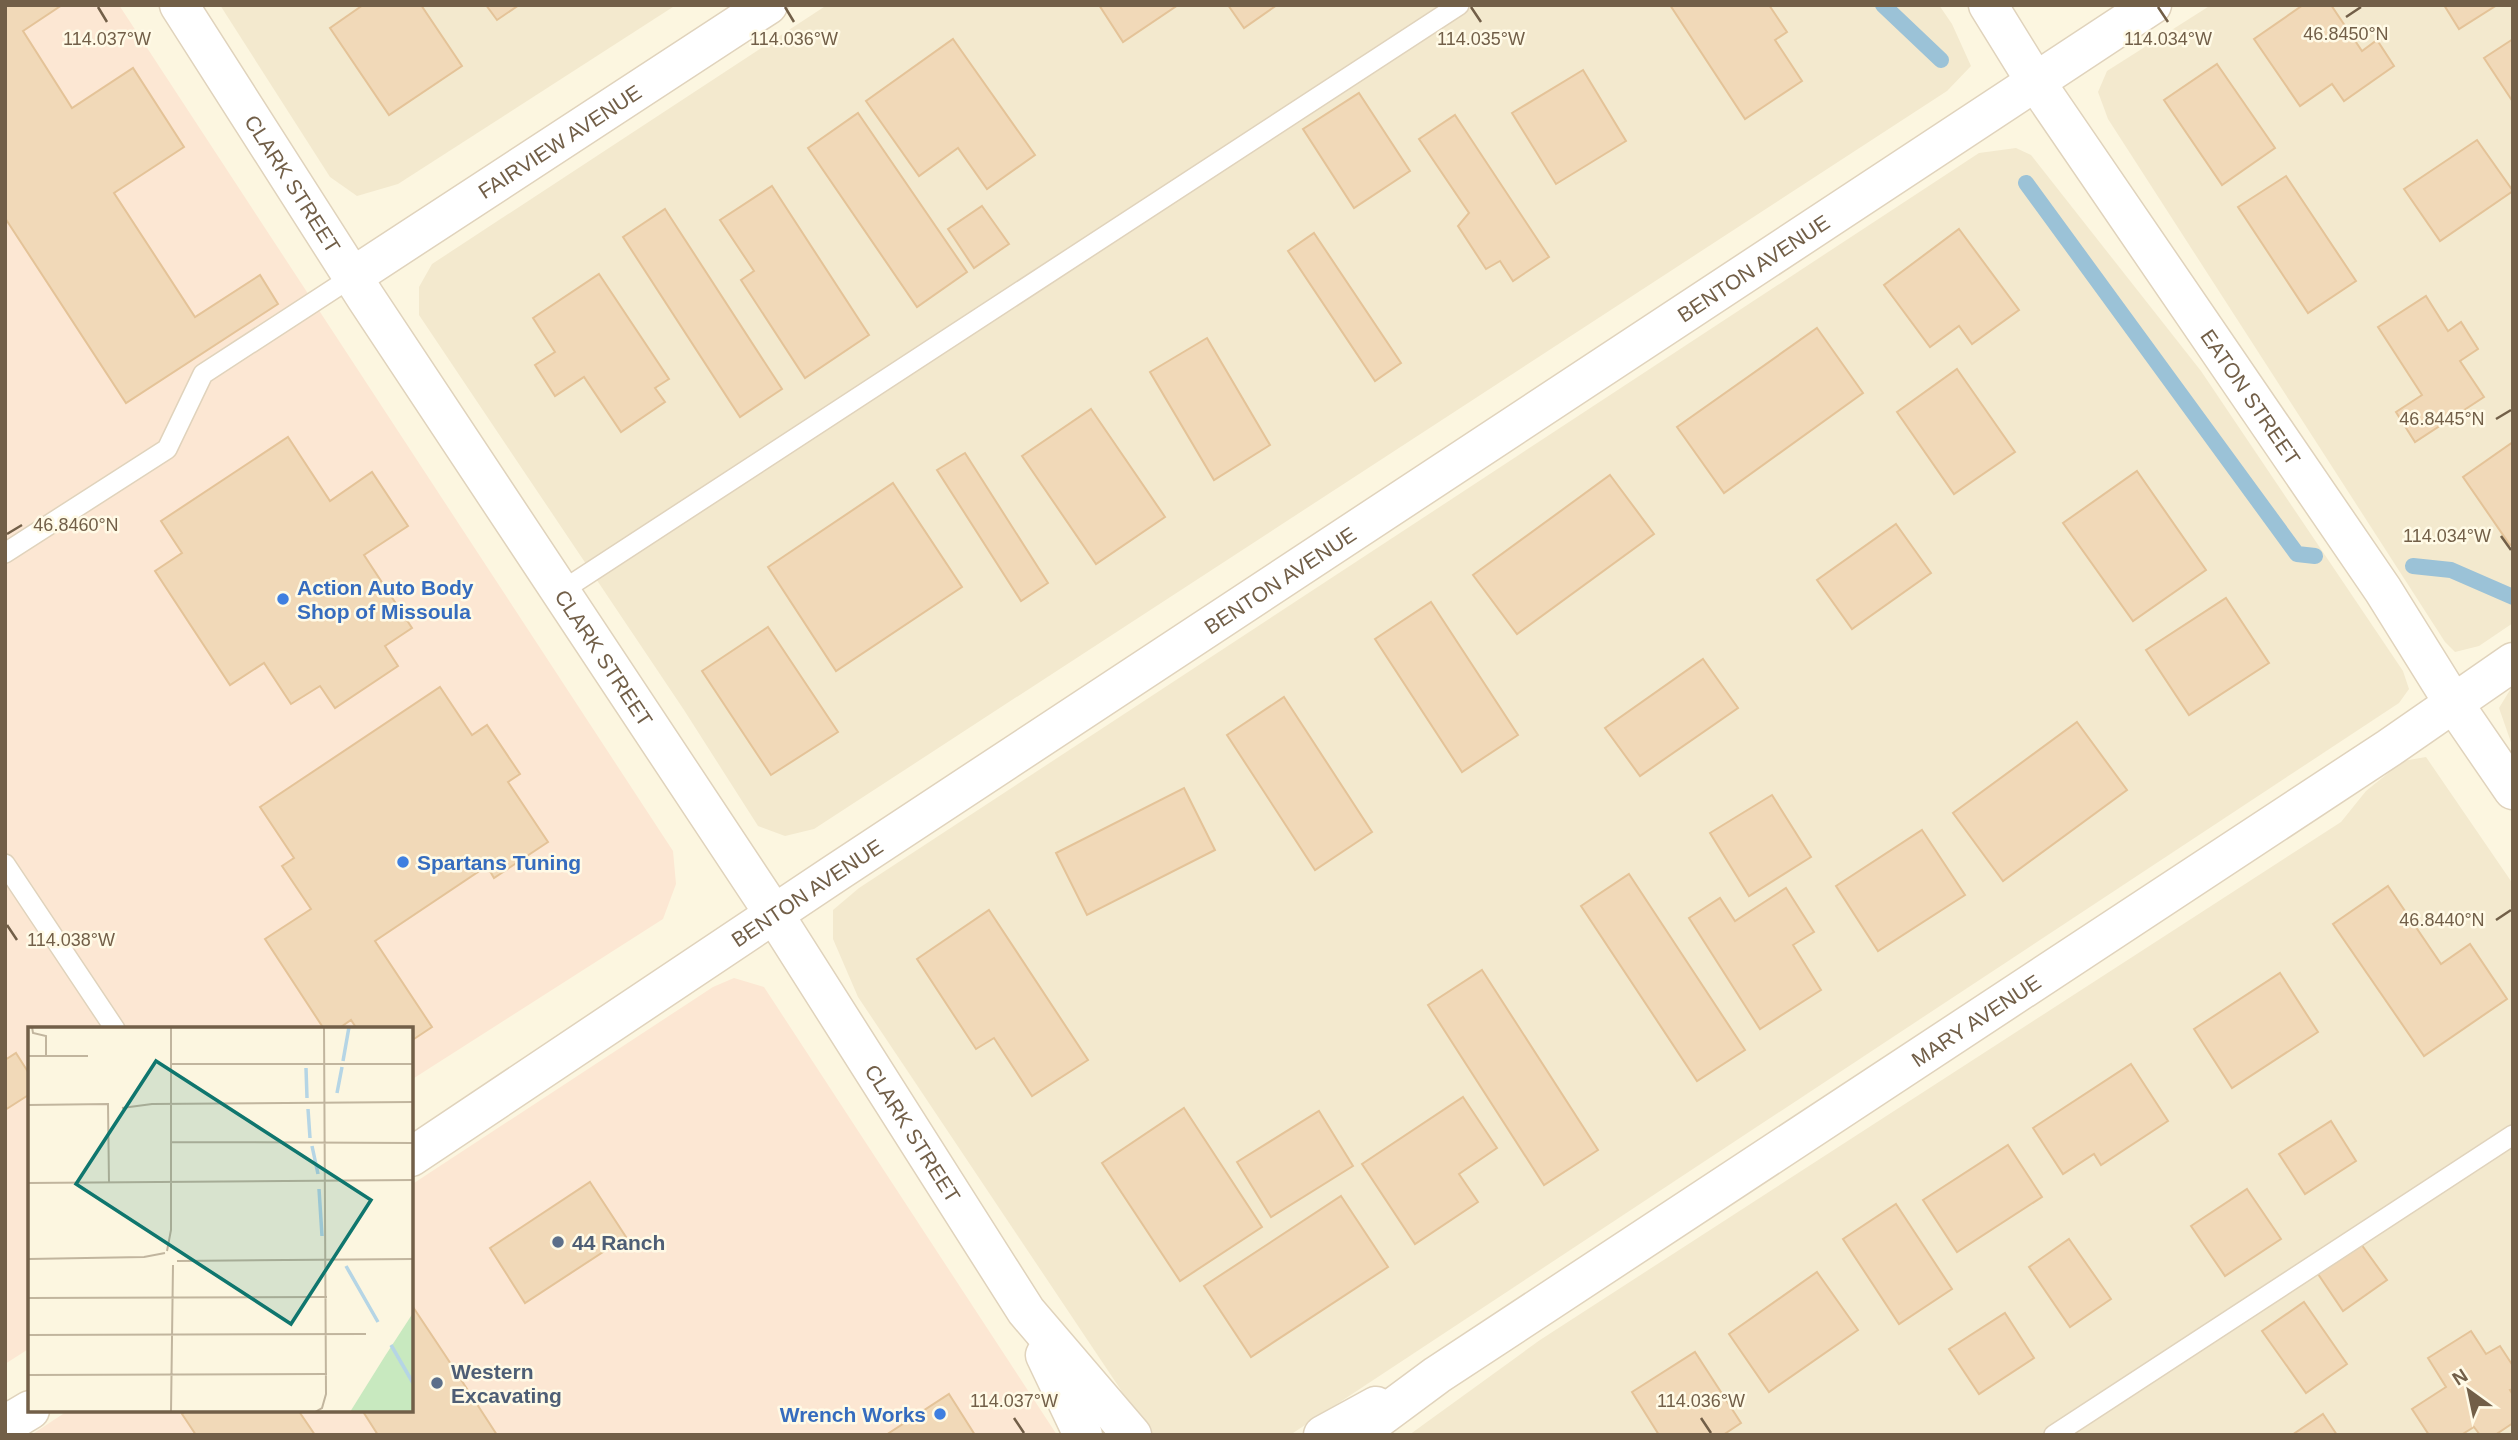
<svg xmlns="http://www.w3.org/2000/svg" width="2518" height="1440" viewBox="0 0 2518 1440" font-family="Arial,sans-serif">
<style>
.residential{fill:#f3e9ce}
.commercial{fill:#fce7d3}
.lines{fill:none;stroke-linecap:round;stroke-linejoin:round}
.stream{stroke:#9bc2d7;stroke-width:16}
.building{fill:#f1d9b8;stroke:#e4c398;stroke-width:2}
.service-casing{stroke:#e0d3bc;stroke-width:22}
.minor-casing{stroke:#e0d3bc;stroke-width:41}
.tertiary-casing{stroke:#e0d3bc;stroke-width:41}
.service{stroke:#fff;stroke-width:19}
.minor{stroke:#fff;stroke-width:38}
.tertiary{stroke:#fff;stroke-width:38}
.ticks{fill:none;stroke:#725f48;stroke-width:2.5}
.shop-dot{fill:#3f7fe0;stroke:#fffae6;stroke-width:2.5}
.service-dot{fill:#5c6f8a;stroke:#fffae6;stroke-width:2.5}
.labels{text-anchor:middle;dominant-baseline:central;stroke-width:5;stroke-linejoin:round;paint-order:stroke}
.street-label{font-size:21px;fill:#725f48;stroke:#fffae6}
.shop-label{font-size:21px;font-weight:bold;fill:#366cbe;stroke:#fffae6;text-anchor:start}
.service-label{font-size:21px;font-weight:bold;fill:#4e5e75;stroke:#fffae6;text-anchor:start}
.inset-river{fill:none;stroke:#b5d5e5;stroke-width:3.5}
.inset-road{fill:none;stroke:#c1b59e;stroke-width:2}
.view{fill:#0f766e;fill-opacity:0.15;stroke:#0f766e;stroke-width:3.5}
.inset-edge{fill:none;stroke:#725f48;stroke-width:3.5}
.ticks-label{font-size:18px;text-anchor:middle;fill:#725f48;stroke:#fffae6;stroke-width:5;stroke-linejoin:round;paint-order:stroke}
</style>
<rect width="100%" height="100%" fill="#fcf6e0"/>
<g class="residential">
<path d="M220,5H676L398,184L357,196L330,177Z"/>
<path d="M827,5H1939L1952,24L1971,66L1947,91L814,829L785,836L758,826L684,710L419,315V287L432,264Z"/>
<path d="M2211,5H2513V623L2479,646L2455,652L2445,642L2108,119L2098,92L2107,71Z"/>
<path d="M2016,148L2031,155L2201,371L2403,671L2409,689L2399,703L1290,1435H1151L858,997L833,939V910L859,888L1979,153Z"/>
<path d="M2513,685V748L2499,708Z"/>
<path d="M2426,757L2513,884V1435H1409L1540,1340L2341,822L2366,791L2403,761Z"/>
</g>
<g class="commercial">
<path d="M5,5H119L673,851L676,884L663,919L411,1080V1029H30V1348L5,1364Z"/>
<path d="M734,978L764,987L1057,1435H31L69,1410H411V1185L713,987Z"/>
</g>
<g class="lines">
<g class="stream">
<path d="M1883,5L1941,60"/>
<path d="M2026,183L2297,554L2315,556"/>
<path d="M2413,566L2451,570L2513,597"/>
</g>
</g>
<g class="building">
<path d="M5,5H62L23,31L72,108L133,68L184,147L114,193L195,317L260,275L278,304L126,403L5,218Z"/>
<path d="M363,5H421L462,66L389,115L330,28Z"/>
<path d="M486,5H519L497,20Z"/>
<path d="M1099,5H1178L1123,42Z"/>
<path d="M1228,5H1277L1244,28Z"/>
<path d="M1670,5H1769L1787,32L1775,40L1802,81L1745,119Z"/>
<path d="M2303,5H2331L2362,51L2377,40L2394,66L2344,101L2332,84L2300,106L2254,39Z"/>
<path d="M2444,5H2497L2459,29Z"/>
<path d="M953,39L1035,155L987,189L958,148L919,176L866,101Z"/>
<path d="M2513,39V102L2484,58Z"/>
<path d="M2217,64L2275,148L2222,185L2164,100Z"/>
<path d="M1583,70L1626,141L1556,184L1512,113Z"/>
<path d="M1359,93L1410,171L1354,208L1303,129Z"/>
<path d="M858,113L967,272L917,307L808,148Z"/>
<path d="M1455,115L1549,257L1513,281L1500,261L1486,269L1458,226L1469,213L1419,139Z"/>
<path d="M2477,140L2513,191L2440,241L2404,189Z"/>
<path d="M2286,176L2356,281L2308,313L2238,207Z"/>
<path d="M772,186L869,335L805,378L741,280L754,271L720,220Z"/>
<path d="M982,206L1009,244L974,268L948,229Z"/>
<path d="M665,209L782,389L740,417L623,237Z"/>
<path d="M1959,229L2019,310L1972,344L1959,326L1930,347L1884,285Z"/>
<path d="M1314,233L1401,363L1375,381L1288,251Z"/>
<path d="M599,274L669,379L655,388L665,402L621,432L584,377L555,396L535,365L555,352L533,318Z"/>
<path d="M2426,296L2448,331L2461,322L2478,349L2460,361L2484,397L2415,442L2396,412L2422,395L2378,327Z"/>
<path d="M1817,328L1863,393L1724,493L1677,427Z"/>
<path d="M1207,338L1270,445L1214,480L1150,372Z"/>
<path d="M1957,369L2015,452L1954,494L1897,412Z"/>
<path d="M1091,409L1165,517L1096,564L1022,456Z"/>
<path d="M288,437L330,501L372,472L408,526L364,555L412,628L385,646L398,666L335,708L320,686L291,704L264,663L230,685L155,571L182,553L161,521Z"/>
<path d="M2513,442V543L2510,545L2463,477Z"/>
<path d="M965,453L1048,583L1021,601L937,470Z"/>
<path d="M2137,471L2206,570L2133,621L2063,523Z"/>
<path d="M1610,475L1654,534L1517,634L1473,575Z"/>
<path d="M893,483L962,587L836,671L768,567Z"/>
<path d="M1896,524L1931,573L1852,629L1817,580Z"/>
<path d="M2226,598L2269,663L2189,715L2146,650Z"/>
<path d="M1431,602L1518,735L1462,772L1375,639Z"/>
<path d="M768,627L838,732L771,775L702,671Z"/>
<path d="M1703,659L1738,708L1640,776L1605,728Z"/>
<path d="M440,687L472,735L487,725L520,774L508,782L548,842L494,878L487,866L375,941L432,1027L411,1041V1029H357L351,1020L338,1029H324L265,939L311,909L282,866L294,858L260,807Z"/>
<path d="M1284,697L1372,832L1315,870L1227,735Z"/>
<path d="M2077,722L2127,790L2003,881L1953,813Z"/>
<path d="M1184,788L1215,850L1087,915L1056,853Z"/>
<path d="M1772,795L1811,857L1749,896L1710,833Z"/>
<path d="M1922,830L1965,895L1878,951L1836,886Z"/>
<path d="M1629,874L1745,1050L1697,1081L1581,906Z"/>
<path d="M2388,886L2441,964L2470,944L2507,999L2424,1056L2333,924Z"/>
<path d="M1786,888L1814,932L1793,945L1821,990L1760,1029L1689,918L1720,898L1735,921Z"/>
<path d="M989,910L1088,1060L1032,1096L994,1038L976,1049L917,959Z"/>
<path d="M1482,970L1598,1150L1544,1185L1428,1005Z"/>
<path d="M2280,973L2318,1032L2232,1088L2194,1029Z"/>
<path d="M16,1053L30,1075V1094L5,1110V1060Z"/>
<path d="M2131,1064L2168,1121L2101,1165L2094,1154L2063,1174L2033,1128Z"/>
<path d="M1463,1097L1497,1148L1459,1174L1478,1202L1415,1244L1362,1164Z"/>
<path d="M1184,1108L1262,1227L1180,1281L1102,1163Z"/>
<path d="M1319,1111L1353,1166L1271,1217L1237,1162Z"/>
<path d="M2331,1121L2356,1161L2305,1194L2279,1154Z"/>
<path d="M2008,1145L2042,1197L1957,1252L1923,1200Z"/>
<path d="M590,1182L626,1237L525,1303L490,1248Z"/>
<path d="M2247,1189L2281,1239L2225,1276L2191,1226Z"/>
<path d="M1341,1196L1388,1267L1251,1357L1204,1286Z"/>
<path d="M1896,1204L1952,1289L1899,1324L1843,1239Z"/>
<path d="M2069,1239L2111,1299L2070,1327L2029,1267Z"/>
<path d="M2361,1244L2387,1280L2343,1311L2318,1274Z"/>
<path d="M1817,1272L1858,1330L1769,1392L1729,1334Z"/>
<path d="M2304,1302L2347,1364L2306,1393L2262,1331Z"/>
<path d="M411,1304L445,1355L497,1435H378L362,1410H411Z"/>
<path d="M2005,1313L2034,1358L1979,1394L1949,1349Z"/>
<path d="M2471,1331L2486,1354L2500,1346L2513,1366V1389L2510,1390L2513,1395V1423L2495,1435H2480L2474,1427L2461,1435H2429L2412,1409L2446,1387L2428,1358Z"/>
<path d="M1695,1352L1741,1423L1723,1435H1659L1632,1392Z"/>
<path d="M949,1394L975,1435H886Z"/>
<path d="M187,1410H298L315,1435H196L182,1414Z"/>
<path d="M2323,1414L2337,1435H2292Z"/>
</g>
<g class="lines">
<g class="service-casing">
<g id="service">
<path d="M5,553L167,449L203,374L352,277"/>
<path d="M560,592L1459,5"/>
<path d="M5,864L115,1029"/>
<path d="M2054,1435L2513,1135"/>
</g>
</g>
<g class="minor-casing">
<g id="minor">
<path id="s1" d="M179,5L366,298L774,914L1026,1311L1132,1435"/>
<path id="s2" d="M1988,5L2035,81L2383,590L2454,704L2513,790"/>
<path id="s3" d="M352,277L768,5"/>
<path id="s4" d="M411,1157L834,874L2152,5"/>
<path d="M1045,1355L1083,1435"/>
<path d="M5,1425L30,1410"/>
</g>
</g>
<g class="tertiary-casing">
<g id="tertiary">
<path d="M1323,1435L1376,1406"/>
<path id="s5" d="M1356,1435L1437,1375L2389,748L2513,662"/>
</g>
</g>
<use href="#service" class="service"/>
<use href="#minor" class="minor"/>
<use href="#tertiary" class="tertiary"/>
</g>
<path class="ticks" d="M98,7L107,22M785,7L794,22M1471,7L1481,22M2158,7L2168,22M2346,17L2361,7M2496,419L2511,410M7,534L22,525M2501,536L2511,550M2496,920L2511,910M7,925L17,940M1014,1418L1024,1433M1701,1418L1711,1433"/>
<g class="shop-dot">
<circle cx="283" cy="599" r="7"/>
<circle cx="403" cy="862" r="7"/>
<circle cx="940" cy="1414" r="7"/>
</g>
<g class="service-dot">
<circle cx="558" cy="1242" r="7"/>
<circle cx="437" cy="1383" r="7"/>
</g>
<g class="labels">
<g class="street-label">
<text stroke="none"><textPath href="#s3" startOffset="248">FAIRVIEW AVENUE</textPath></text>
<text stroke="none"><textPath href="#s1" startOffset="212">CLARK STREET</textPath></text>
<text stroke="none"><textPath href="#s4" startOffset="1610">BENTON AVENUE</textPath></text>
<text stroke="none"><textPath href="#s2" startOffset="472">EATON STREET</textPath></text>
<text stroke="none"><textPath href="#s4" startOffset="1043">BENTON AVENUE</textPath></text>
<text stroke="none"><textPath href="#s1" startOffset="779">CLARK STREET</textPath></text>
<text stroke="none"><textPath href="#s4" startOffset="476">BENTON AVENUE</textPath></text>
<text stroke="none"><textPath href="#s5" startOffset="746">MARY AVENUE</textPath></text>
<text stroke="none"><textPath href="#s1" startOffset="1346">CLARK STREET</textPath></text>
</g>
<g class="shop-label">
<text x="297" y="587">Action Auto Body<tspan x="297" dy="24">Shop of Missoula</tspan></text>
<text x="417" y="862">Spartans Tuning</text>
<text x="926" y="1414" text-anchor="end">Wrench Works</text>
</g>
<g class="service-label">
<text x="572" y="1242">44 Ranch</text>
<text x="451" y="1371">Western<tspan x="451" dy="24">Excavating</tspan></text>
</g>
</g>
<g transform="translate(28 1027)">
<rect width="385" height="385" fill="#fcf6e0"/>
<path d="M385,286V385H322L357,329Z" fill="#c8e9bf"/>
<path class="inset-river" d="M315,34L321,0M278,41L279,71M309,66L314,40M280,82L282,111M284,119L290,147M291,162L294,209M318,239L350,295M363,318L385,356"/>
<path class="inset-road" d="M4,0L5,6L18,9V29M0,29H60M143,37H385M0,78L80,77L81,156M94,81L124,77L385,75M143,115L385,116M0,156L385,153M139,224L143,203V0M0,232L116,230L137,226M149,234L385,232M0,271L299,270M0,308L338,307M0,348L299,347M143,385L145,238M287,385L294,381L298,367L296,0"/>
<path class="view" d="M128,34L343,173L263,297L48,157Z"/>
<rect width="385" height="385" class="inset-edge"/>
</g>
<g class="ticks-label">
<text x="2346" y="40">46.8450°N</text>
<text x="107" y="45">114.037°W</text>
<text x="794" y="45">114.036°W</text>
<text x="1481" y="45">114.035°W</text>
<text x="2168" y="45">114.034°W</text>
<text x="2442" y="425">46.8445°N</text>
<text x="76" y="531">46.8460°N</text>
<text x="2447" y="542">114.034°W</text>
<text x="2442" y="926">46.8440°N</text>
<text x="71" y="946">114.038°W</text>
<text x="1014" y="1407">114.037°W</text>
<text x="1701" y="1407">114.036°W</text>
</g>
<rect width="2518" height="1440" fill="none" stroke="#725f48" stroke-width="14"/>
<g transform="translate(2469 1391) rotate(327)" stroke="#fffae6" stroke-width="5" paint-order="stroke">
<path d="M0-5L12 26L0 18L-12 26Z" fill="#725f48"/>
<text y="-10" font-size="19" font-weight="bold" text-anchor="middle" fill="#725f48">N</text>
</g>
</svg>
